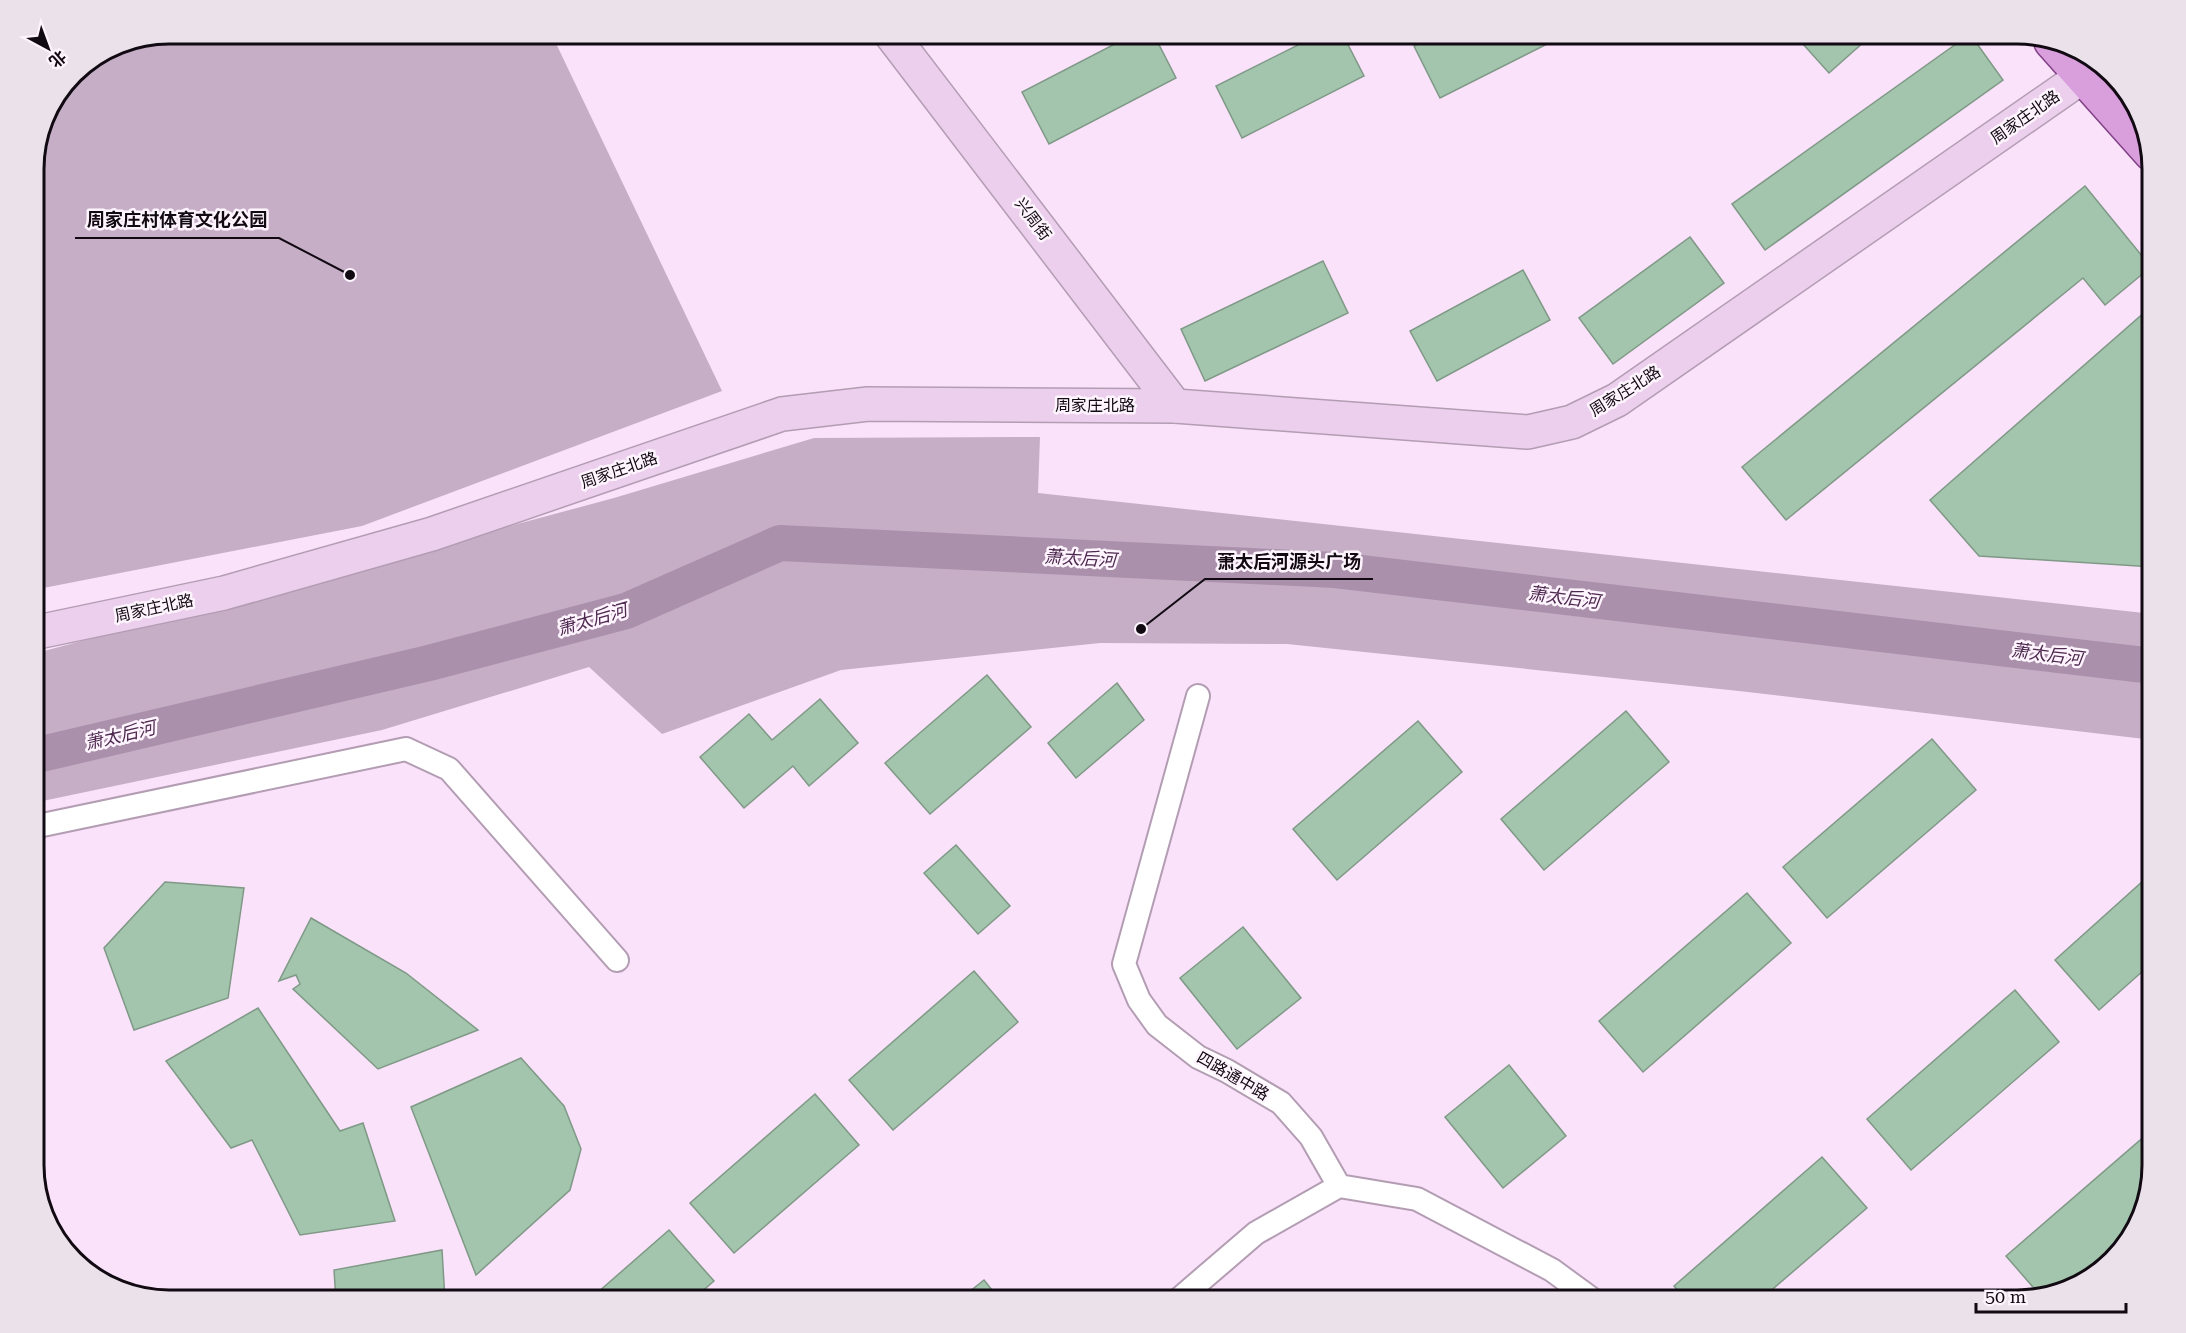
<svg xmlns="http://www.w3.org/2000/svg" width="2186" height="1333" viewBox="0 0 2186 1333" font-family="'Roboto Serif','Noto Sans SC',serif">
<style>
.green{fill:#c6aec7}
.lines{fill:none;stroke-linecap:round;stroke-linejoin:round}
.river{stroke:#aa90ab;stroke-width:36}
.building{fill:#a3c4ad;stroke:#7f9986;stroke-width:1.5}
.street-casing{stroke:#b39db3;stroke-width:26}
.secondary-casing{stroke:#b39db3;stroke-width:36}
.primary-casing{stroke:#824086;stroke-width:36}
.street{stroke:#fff;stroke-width:22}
.secondary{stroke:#ecceed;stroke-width:33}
.primary{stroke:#d99edc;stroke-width:33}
.labels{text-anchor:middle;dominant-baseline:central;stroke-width:5;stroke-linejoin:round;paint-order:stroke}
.street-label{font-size:16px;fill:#110a12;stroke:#fef4fe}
.water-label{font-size:18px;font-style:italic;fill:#4e294f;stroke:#fef4fe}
.rim{fill:none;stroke:#110a12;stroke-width:3}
.leader{fill:none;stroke:#110a12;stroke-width:2}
.callout-dot{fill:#110a12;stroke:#fef4fe;stroke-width:2}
.callout-label{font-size:18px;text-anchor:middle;font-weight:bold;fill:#110a12;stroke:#fef4fe;stroke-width:5;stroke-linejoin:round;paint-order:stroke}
</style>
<rect width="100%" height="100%" fill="#f9e2fa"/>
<g class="green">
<path d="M168,33H551L722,391L362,526L33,590V160L47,109L73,72L117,43Z"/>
<path d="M1040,437L1038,493L2153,614V740L1739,691L1287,644L1100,643L841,670L662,734L589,667L382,730L33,803V654L614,498L814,438Z"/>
</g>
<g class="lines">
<path class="river" d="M33,756L429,663L626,611L780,543L1335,570L2153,666"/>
</g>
<g class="building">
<path d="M1136,33H1153L1176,78L1049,144L1022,92Z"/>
<path d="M1322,33H1342L1364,76L1242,138L1216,86Z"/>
<path d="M1440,33H1569L1440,98L1414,46Z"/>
<path d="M1793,33H1874L1829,73Z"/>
<path d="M1970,34L2003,80L1765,250L1732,204Z"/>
<path d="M2085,186L2151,267L2105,305L2083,278L1786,520L1742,467Z"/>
<path d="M1690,237L1724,283L1613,364L1579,318Z"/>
<path d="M1323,261L1348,313L1205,381L1181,329Z"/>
<path d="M1523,270L1550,320L1437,381L1410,331Z"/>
<path d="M2153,305V567L1979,556L1930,500Z"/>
<path d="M987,675L1031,727L930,814L885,763Z"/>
<path d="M1117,683L1144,720L1076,778L1048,743Z"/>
<path d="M820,699L858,743L809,786L793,766L744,808L700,757L749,714L772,740Z"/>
<path d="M1626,711L1669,762L1544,870L1501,819Z"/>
<path d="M1418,721L1462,772L1337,880L1293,829Z"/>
<path d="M1932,739L1976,790L1827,918L1783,867Z"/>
<path d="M956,845L1010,906L978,934L924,873Z"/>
<path d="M2153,872V962L2099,1010L2055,960Z"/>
<path d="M165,882L244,888L228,998L134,1030L104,948Z"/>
<path d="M1747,893L1791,943L1643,1072L1599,1021Z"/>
<path d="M311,918L406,973L478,1030L378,1069L293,989L300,984L296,975L279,981Z"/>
<path d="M1243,927L1301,998L1237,1049L1180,978Z"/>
<path d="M974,971L1018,1022L893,1130L849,1080Z"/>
<path d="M2015,990L2059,1042L1911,1170L1867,1119Z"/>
<path d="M258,1008L340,1131L363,1123L395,1221L300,1235L252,1140L231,1148L166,1061Z"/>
<path d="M521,1058L564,1106L581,1149L570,1190L476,1275L411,1107Z"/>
<path d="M1509,1065L1566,1136L1503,1188L1445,1117Z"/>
<path d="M815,1094L859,1145L734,1253L690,1203Z"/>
<path d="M2153,1129V1165L2135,1233L2076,1284L2039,1294L2006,1256Z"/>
<path d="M1822,1157L1867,1208L1760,1300H1686L1674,1286Z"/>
<path d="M669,1230L714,1281L692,1300H589Z"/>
<path d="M442,1250L445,1300H336L334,1270Z"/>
<path d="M984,1280L1000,1300H959Z"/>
</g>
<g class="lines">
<g class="street-casing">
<g id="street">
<path d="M1198,696L1124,964L1139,1000L1157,1025L1198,1057L1227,1071L1281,1103L1311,1137L1339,1186L1417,1199L1552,1270L1593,1300"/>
<path d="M33,827L406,749L449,769L617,960"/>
<path d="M1178,1300L1256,1233L1339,1186"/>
</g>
</g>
<g class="secondary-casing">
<g id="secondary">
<path d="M890,33L1175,406"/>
<path d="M33,633L224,593L432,534L782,414L868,404L1175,406L1528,432L1572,422L1617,400L2099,65"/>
</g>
</g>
<g class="primary-casing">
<path id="primary" d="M2051,42L2151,154"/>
</g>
<use href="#street" class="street"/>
<use href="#secondary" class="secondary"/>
<use href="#primary" class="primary"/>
</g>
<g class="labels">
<g class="street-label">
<text transform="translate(2025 117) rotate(-35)">周家庄北路</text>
<text transform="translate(1033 219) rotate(53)">兴周街</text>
<text transform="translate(1625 391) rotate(-32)">周家庄北路</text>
<text x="1095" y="405">周家庄北路</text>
<text transform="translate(619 470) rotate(-19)">周家庄北路</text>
<text transform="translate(154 608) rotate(-12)">周家庄北路</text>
<text transform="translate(1233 1076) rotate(30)">四路通中路</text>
</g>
<g class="water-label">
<text transform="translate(1080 558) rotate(3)">萧太后河</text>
<text transform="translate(1564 597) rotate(7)">萧太后河</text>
<text transform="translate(592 619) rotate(-16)">萧太后河</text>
<text transform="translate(2047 654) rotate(7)">萧太后河</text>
<text transform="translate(120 735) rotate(-13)">萧太后河</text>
</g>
</g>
<path d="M0 0H2186V1333H0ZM169 44H2017A125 125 0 0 1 2142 169V1165A125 125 0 0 1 2017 1290H169A125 125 0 0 1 44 1165V169A125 125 0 0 1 169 44Z" fill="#ebe1eb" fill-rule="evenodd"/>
<path class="rim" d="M169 44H2017A125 125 0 0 1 2142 169V1165A125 125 0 0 1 2017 1290H169A125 125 0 0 1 44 1165V169A125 125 0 0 1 169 44Z"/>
<path class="leader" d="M350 275L279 238H75M1141 629L1205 579H1373"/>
<g class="callout-dot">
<circle cx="350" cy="275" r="6"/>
<circle cx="1141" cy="629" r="6"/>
</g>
<g class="callout-label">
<text x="177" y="226">周家庄村体育文化公园</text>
<text x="1289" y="568">萧太后河源头广场</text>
</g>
<g transform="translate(48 48) rotate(139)" stroke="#fef4fe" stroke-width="4.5" paint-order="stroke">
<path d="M0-4.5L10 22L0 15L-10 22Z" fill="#110a12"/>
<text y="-9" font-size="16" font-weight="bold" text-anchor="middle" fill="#110a12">北</text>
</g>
<path d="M1976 1303v9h150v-9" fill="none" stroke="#110a12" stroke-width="3"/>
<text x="1985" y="1303" font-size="18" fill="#110a12" stroke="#fef4fe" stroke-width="4.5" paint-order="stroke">50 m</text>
</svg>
